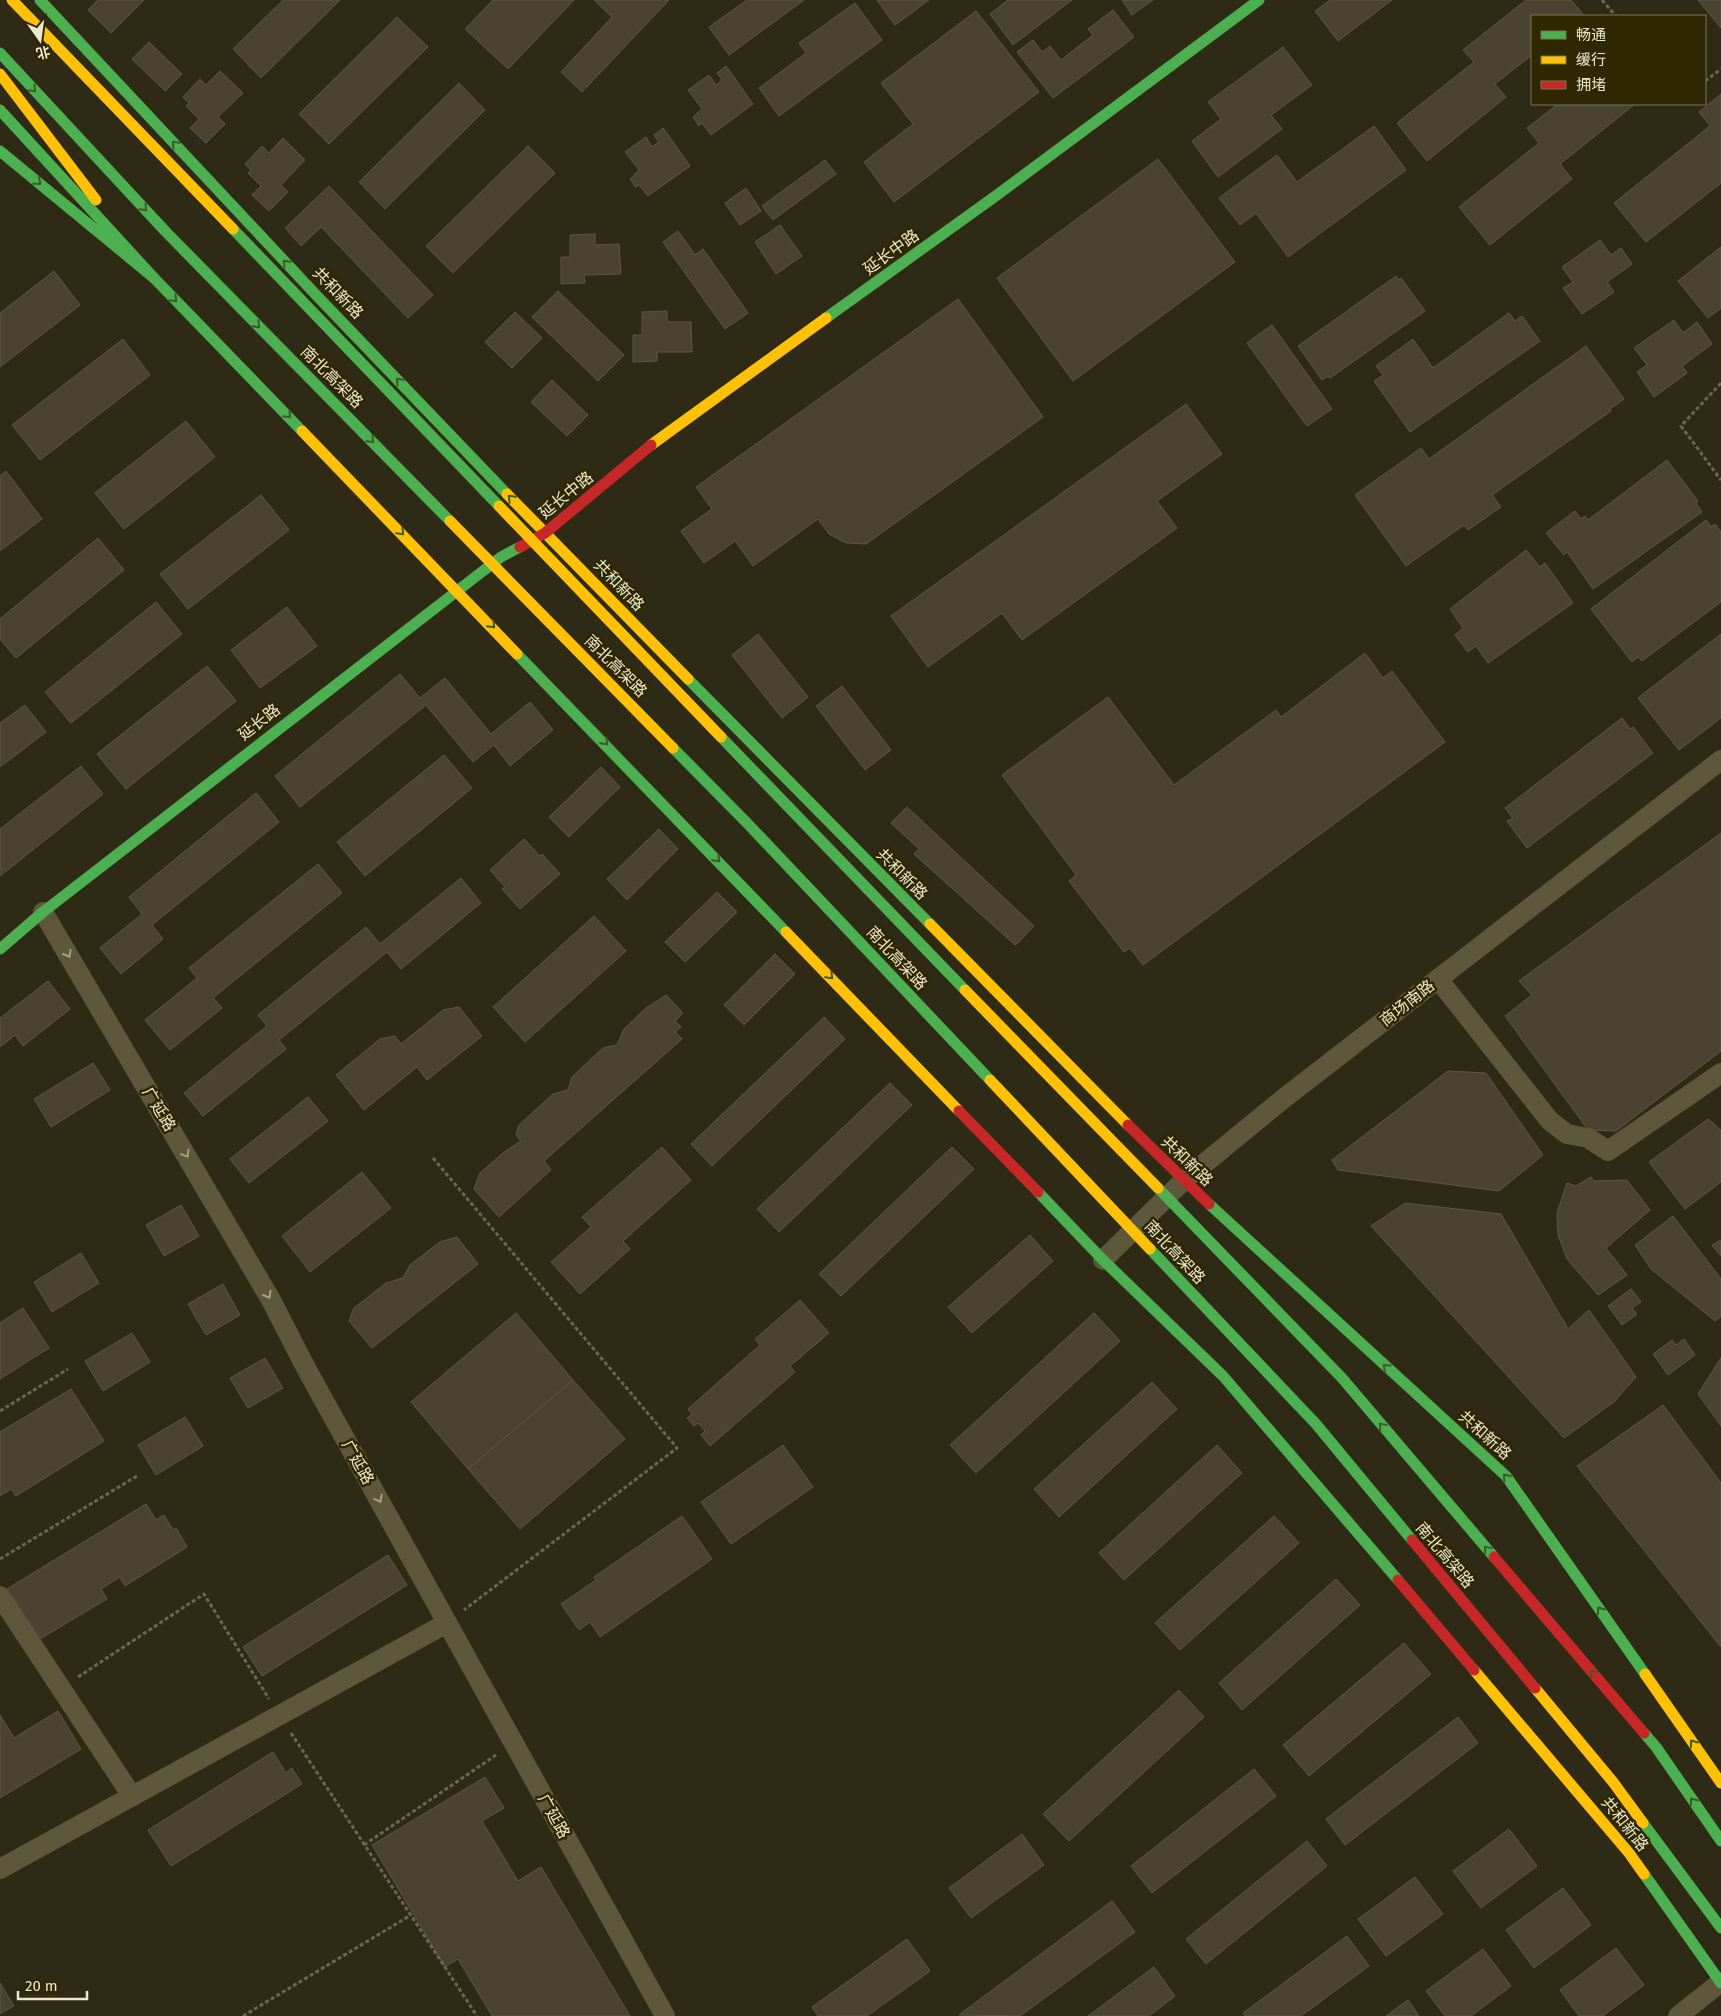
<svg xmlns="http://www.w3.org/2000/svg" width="1721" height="2016" viewBox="0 0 1721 2016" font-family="'Fira Sans','Noto Sans SC',sans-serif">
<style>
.building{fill:#4a4331;stroke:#5e5745}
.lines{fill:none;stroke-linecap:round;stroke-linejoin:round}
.path{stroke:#6a6651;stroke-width:3;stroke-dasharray:4 2.5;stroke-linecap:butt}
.street{stroke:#5d583b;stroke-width:20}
.fast{stroke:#4caf50;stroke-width:11}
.slow{stroke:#ffc107;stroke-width:11}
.jam{stroke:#c62828;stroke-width:11}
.fast-bridge{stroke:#4caf50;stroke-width:11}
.slow-bridge{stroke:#ffc107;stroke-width:11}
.jam-bridge{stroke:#c62828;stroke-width:11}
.oneway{stroke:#3a5d21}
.oneway2{stroke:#a4a084}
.labels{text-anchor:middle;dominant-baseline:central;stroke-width:5;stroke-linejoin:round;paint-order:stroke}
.street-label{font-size:16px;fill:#ece8ce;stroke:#2e2701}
</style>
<rect width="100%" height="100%" fill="#2e2a16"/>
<g class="building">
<path d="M98,0H144L111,33L88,10Z"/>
<path d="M283,0H340L261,78L233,49Z"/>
<path d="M493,0H574L508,69L465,29Z"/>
<path d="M594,0H669L582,92L561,72L612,17Z"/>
<path d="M747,0H804L729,55L709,27Z"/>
<path d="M877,0H929L895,25Z"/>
<path d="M1008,0H1072L1013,45L990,14Z"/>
<path d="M1122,0H1153L1132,15Z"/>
<path d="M1330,0H1392L1338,41L1315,11Z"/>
<path d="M1526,0H1571L1583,14L1580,16H1532V55L1495,84L1506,97L1427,161L1397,123L1474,62L1463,50Z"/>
<path d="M1698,0H1721V28Z"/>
<path d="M855,3L882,40L779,116L759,88L806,53L799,43Z"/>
<path d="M1113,10L1134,37L1053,98L1017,52L1033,40L1042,52L1050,46L1061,60L1093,35L1088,29Z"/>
<path d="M976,11L1039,92L894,202L864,162L913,124L881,83Z"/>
<path d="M397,17L428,47L329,144L299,114Z"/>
<path d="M149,42L182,74L165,91L132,59Z"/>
<path d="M1283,47L1312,85L1271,115L1282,129L1218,177L1192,141L1221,119L1208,102Z"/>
<path d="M726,66L753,104L711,135L702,123L699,126L693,117L702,109L688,90L709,75L716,85L722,80L717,73Z"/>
<path d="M220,71L243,93L218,117L225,124L206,143L190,128L199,119L186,106L189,103L183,97L200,79L206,85Z"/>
<path d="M459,83L485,110L385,209L359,182Z"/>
<path d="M1721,94V183L1646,242L1614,203L1710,126L1699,112Z"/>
<path d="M1558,104H1635L1560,164L1572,179L1490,245L1459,207L1539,143L1527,128Z"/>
<path d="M1374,126L1406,170L1288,257L1256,213L1240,225L1219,198L1277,155L1297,182Z"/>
<path d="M663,128L690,166L648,196L639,185L636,187L630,179L639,170L625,152L646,137L652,147L659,142L654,135Z"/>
<path d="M283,138L305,160L281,185L288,192L269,211L252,195L261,186L248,173L251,170L245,164L262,146L269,153Z"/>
<path d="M528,146L555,173L453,273L426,246Z"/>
<path d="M1158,159L1235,262L1073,381L997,278Z"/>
<path d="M825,160L836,174L773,220L762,206Z"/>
<path d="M329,186L433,295L408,318L321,227L301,246L285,228Z"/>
<path d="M746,188L761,211L740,225L725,203Z"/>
<path d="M780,225L802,256L776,274L755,242Z"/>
<path d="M678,231L695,255L703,249L748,313L725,329L663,242Z"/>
<path d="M595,234V245L619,244L621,274L584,275L585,283L561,284V257H570V235Z"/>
<path d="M1600,240L1611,255L1621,248L1632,264L1607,282L1614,292L1582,314L1563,288L1573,282L1562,267Z"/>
<path d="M1721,247V308L1708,318L1678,281Z"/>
<path d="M54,271L80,305L0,367V313Z"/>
<path d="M1396,276L1399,280L1401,278L1425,311L1330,378L1328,376L1322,380L1298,346Z"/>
<path d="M558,291L624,355L598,381L532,317Z"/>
<path d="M958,299L1043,417L866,544L846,543L829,534L818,519L753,566L735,541L704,563L681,531L712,509L696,487Z"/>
<path d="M667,311V322H691L692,352H657V361L633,362V335H642V312Z"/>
<path d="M515,312L542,338L512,368L485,342Z"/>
<path d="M1509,313L1515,321L1522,316L1540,341L1410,432L1374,381L1383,375L1376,366L1413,339L1433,368Z"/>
<path d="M1674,320L1683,333L1697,322L1712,344L1682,366L1687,373L1654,397L1637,372L1647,365L1634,348Z"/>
<path d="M1272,325L1332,409L1307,426L1247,343Z"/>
<path d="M123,339L150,375L40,460L12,425Z"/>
<path d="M1586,346L1624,399L1610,409L1611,411L1492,495L1501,507L1468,530L1464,525L1406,566L1355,495L1421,448L1429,459Z"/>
<path d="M552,380L588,415L567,436L531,402Z"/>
<path d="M1186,404L1222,454L1157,501L1177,528L1022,640L1002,613L928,667L891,616Z"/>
<path d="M186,421L215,457L124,529L95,493Z"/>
<path d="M1667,460L1698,501L1696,503L1702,512L1593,589L1567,552L1564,555L1546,533L1575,511L1581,519L1585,516L1588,520Z"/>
<path d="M6,471L42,519L0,551V476Z"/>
<path d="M261,495L289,530L188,609L160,574Z"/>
<path d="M1706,520L1711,527L1715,524L1721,532V602L1642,661L1638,657L1632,662L1591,609Z"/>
<path d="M98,538L124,570L16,658L0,639V619Z"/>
<path d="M1526,550L1540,567L1545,563L1573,603L1488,663L1476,646L1468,652L1455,635L1463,628L1450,609Z"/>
<path d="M156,602L182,634L71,723L45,692Z"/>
<path d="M287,607L317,646L260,688L231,650Z"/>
<path d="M758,634L808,697L782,718L732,655Z"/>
<path d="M1721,634V718L1679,750L1638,698Z"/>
<path d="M1365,653L1383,678L1392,671L1445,742L1143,965L1130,948L1124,952L1069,881L1076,875L1002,775L1108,697L1174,785L1276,710L1281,717Z"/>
<path d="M207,666L236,701L126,789L97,754Z"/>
<path d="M400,674L420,698L445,678L491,734L530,702L553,730L510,766L494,745L473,762L426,705L300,807L275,776Z"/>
<path d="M842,686L891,750L865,770L816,706Z"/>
<path d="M25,705L46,732L0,767V723Z"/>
<path d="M1622,718L1630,729L1633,727L1653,753L1527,848L1507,821L1513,818L1505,808Z"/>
<path d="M444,755L472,788L365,876L337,842Z"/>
<path d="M81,766L103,794L0,876V829Z"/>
<path d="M601,767L620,787L569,837L549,817Z"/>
<path d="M256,793L279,822L152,925L163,939L121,974L100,948L142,914L129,897Z"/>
<path d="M907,807L1034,926L1018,943L1015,945L914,854L919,849L891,823Z"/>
<path d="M659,829L678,849L627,900L607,879Z"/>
<path d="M1721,833V1051L1616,1131L1588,1130L1505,1016L1532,995L1519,981Z"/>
<path d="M524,839L540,856L542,854L560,874L520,909L502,889L505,887L490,870Z"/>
<path d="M318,864L342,893L213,998L222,1008L170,1050L145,1020L197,978L189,968Z"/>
<path d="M461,878L481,903L401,969L387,952L279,1040L286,1049L203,1116L184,1093L267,1026L258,1015L366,927L380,944Z"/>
<path d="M717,892L737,912L685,962L665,942Z"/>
<path d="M594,916L626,951L525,1042L493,1007Z"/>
<path d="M775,954L795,974L744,1025L724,1005Z"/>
<path d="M48,981L70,1009L23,1046L15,1035L0,1047V1018Z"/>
<path d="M666,995L683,1013L675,1021L681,1027L675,1032L682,1039L544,1161L551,1170L499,1217L474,1189L480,1173L503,1153L521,1141L516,1135L519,1125L553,1094L568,1090L572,1077L603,1048L617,1045L624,1029L646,1008Z"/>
<path d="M459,1007L482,1036L427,1080L417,1067L364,1110L336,1075L380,1039L395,1036L401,1044L443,1010Z"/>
<path d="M824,1017L845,1039L712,1166L691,1144Z"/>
<path d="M93,1063L110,1090L51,1127L34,1099Z"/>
<path d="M1448,1071L1486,1073L1543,1155L1499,1191L1338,1170L1332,1160Z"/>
<path d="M890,1083L912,1105L779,1232L757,1209Z"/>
<path d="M308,1097L328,1121L249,1183L230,1159Z"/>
<path d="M1708,1119L1721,1130V1182L1685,1209L1649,1162Z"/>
<path d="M662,1147L691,1180L623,1241L630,1249L580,1294L551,1262L591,1227L582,1217Z"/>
<path d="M952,1147L974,1169L841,1296L819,1274Z"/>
<path d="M362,1172L391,1208L310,1272L282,1236Z"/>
<path d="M1591,1177L1594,1181L1627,1180L1650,1210L1606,1248L1627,1275L1598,1295L1567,1259L1558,1235L1557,1213L1567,1183L1576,1186Z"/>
<path d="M1405,1203L1501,1214L1568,1329L1589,1310L1636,1377L1614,1402L1564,1438L1371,1226Z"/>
<path d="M181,1205L199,1236L164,1256L146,1225Z"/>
<path d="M1673,1216L1721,1279V1316L1715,1321L1651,1269L1635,1245Z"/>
<path d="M1030,1235L1053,1261L972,1333L948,1307Z"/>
<path d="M457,1237L478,1264L372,1348L349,1321L354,1308L386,1283L403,1278L410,1265L440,1242Z"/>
<path d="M1721,1240V1256L1712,1245Z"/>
<path d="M81,1253L99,1283L52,1312L34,1282Z"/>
<path d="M223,1284L240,1315L206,1335L188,1304Z"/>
<path d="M1631,1289L1641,1302L1632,1308L1637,1314L1622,1325L1608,1306Z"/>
<path d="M800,1300L829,1333L790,1366L795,1372L710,1446L701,1435L705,1431L698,1423L694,1426L687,1418L692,1414L688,1409L760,1345L755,1339Z"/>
<path d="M23,1308L49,1348L0,1379V1323Z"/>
<path d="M516,1313L573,1380L468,1469L411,1402Z"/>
<path d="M1094,1313L1120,1341L976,1473L950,1445Z"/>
<path d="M132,1333L150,1362L103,1391L85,1361Z"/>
<path d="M1684,1339L1695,1355L1668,1375L1653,1354L1672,1340L1676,1345Z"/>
<path d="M265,1358L283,1388L248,1408L230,1378Z"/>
<path d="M1721,1358V1426L1698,1394Z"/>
<path d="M573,1380L625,1439L520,1529L468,1469Z"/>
<path d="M1152,1382L1177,1409L1059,1517L1034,1489Z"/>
<path d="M71,1389L104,1441L16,1496L11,1489L0,1496V1432Z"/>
<path d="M1663,1405L1721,1483V1647L1577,1466Z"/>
<path d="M185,1417L203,1446L156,1475L138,1445Z"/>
<path d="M783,1445L813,1487L731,1544L701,1502Z"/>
<path d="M1217,1445L1242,1473L1124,1580L1099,1553Z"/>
<path d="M146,1504L156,1520L164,1515L173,1530L176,1528L187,1547L125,1586L120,1577L101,1589L107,1599L33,1643L2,1592Z"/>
<path d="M682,1516L712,1559L600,1637L590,1622L579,1630L561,1604L596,1580L594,1577Z"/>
<path d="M1274,1516L1299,1543L1180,1650L1155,1623Z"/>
<path d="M388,1555L407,1585L262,1676L243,1647Z"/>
<path d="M1336,1579L1360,1605L1242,1710L1219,1683Z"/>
<path d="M1404,1643L1431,1674L1309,1776L1283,1745Z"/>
<path d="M1179,1690L1204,1717L1069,1841L1043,1814Z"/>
<path d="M58,1711L81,1749L0,1798V1715L14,1738Z"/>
<path d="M1458,1717L1478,1743L1345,1845L1326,1819Z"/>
<path d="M273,1752L286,1773L292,1768L302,1784L171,1866L148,1830Z"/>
<path d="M1254,1769L1276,1796L1152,1893L1131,1866Z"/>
<path d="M485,1777L504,1808L482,1821L518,1881L541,1867L630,2016H492L458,1959L445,1967L372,1845Z"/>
<path d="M1509,1829L1537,1866L1481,1908L1453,1871Z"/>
<path d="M1022,1834L1044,1865L971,1918L949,1888Z"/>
<path d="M1307,1841L1327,1866L1206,1964L1186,1939Z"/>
<path d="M1415,1877L1443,1914L1386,1956L1358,1919Z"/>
<path d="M1563,1888L1591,1925L1534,1968L1506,1930Z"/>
<path d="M1112,1901L1135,1932L1020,2016L959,2015Z"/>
<path d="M1347,1936L1369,1966L1301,2016H1245L1243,2013Z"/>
<path d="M907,1939L930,1971L867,2016H818L812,2007Z"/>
<path d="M1616,1948L1644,1985L1603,2016H1579L1560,1990Z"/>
<path d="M1483,1949L1511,1986L1471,2016H1445L1426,1991Z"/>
<path d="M1154,1967L1175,1996L1149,2016H1088Z"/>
<path d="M0,1983L14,2006L0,2014Z"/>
<path d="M1408,2000L1419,2016H1386Z"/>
</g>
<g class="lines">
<g class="path">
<path d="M1602,0L1616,16"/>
<path d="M1705,81L1721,69"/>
<path d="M1721,383L1681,426L1721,480"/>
<path d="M433,1158L677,1448L464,1610"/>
<path d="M0,1411L68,1369"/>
<path d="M0,1559L137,1476"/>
<path d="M78,1677L204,1594L269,1699"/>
<path d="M291,1733L477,2016"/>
<path d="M364,1845L496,1755"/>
<path d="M243,2016L411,1915"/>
</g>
<g class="street">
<path d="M43,912L271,1300L307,1370L665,2016"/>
<path d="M1438,979L1550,1121L1567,1134L1588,1138L1608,1151L1721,1073"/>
<path d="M1103,1260L1183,1181L1283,1099L1721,760"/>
<path d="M0,1596L132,1796"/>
<path d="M0,1869L447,1623"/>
<path d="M1678,2016L1721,1982"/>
</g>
<g class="fast">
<path d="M40,0L318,297L507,494"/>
<path d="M0,110L154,278"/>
<path d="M0,151L154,278L302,431"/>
<path d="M826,318L997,195L1259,0"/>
<path d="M517,654L786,932"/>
<path d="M688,679L930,924"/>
<path d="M0,949L43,912L501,557L520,547"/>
<path d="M1038,1192L1103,1260L1223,1376L1398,1580"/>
<path d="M1209,1204L1506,1476L1645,1674"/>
<path d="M1644,1874L1721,1983"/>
</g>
<g class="slow">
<path d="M0,74L96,200"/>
<path d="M302,431L517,654"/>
<path d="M651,445L826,318"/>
<path d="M507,494L688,679"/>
<path d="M930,924L1128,1125"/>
<path d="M786,932L959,1111"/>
<path d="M1474,1670L1629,1853L1644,1874"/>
<path d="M1645,1674L1721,1783"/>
</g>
<g class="jam">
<path d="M520,547L545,533L651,445"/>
<path d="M959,1111L1038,1192"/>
<path d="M1128,1125L1209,1204"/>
<path d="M1398,1580L1474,1670"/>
</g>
<g class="fast-bridge">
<path d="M0,53L166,232L450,521"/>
<path d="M233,229L499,506"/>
<path d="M721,737L965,990"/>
<path d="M673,748L747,823L990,1080"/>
<path d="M1158,1188L1342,1378L1494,1557"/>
<path d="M1150,1249L1316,1424L1412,1540"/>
<path d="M1644,1733L1656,1747L1721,1841"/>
<path d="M1643,1823L1721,1928"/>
</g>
<g class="slow-bridge">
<path d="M12,0L233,229"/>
<path d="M499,506L721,737"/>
<path d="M450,521L673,748"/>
<path d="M965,990L1158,1188"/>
<path d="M990,1080L1150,1249"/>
<path d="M1535,1688L1613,1782L1643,1823"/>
</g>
<g class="jam-bridge">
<path d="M1412,1540L1535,1688"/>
<path d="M1494,1557L1644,1733"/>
</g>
</g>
<defs><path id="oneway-chevron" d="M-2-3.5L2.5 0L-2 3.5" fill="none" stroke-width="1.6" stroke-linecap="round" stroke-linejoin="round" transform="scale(1.25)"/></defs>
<g class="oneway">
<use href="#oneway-chevron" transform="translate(33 89) rotate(47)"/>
<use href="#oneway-chevron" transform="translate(175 144) rotate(-133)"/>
<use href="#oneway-chevron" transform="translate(38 182) rotate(40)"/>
<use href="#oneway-chevron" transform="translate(144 208) rotate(47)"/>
<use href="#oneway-chevron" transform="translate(286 263) rotate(-133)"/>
<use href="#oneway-chevron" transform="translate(174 299) rotate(46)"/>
<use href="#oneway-chevron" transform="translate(257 325) rotate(45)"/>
<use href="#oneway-chevron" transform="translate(399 381) rotate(-134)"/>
<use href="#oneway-chevron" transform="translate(288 415) rotate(46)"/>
<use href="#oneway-chevron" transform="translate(371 440) rotate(45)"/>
<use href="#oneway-chevron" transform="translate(511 498) rotate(-134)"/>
<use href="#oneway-chevron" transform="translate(401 532) rotate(46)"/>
<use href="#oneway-chevron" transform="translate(492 625) rotate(46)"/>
<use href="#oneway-chevron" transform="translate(605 742) rotate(46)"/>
<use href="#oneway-chevron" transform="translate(717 859) rotate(46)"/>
<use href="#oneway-chevron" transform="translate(830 976) rotate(46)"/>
<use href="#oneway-chevron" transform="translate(1386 1367) rotate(-138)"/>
<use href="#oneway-chevron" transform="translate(1382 1426) rotate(-130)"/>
<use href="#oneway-chevron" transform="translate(1506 1477) rotate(-131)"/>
<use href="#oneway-chevron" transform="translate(1487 1549) rotate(-130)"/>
<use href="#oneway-chevron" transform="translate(1600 1610) rotate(-125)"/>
<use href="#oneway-chevron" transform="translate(1593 1673) rotate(-130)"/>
<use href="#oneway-chevron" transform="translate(1693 1743) rotate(-125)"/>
<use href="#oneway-chevron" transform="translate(1693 1801) rotate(-125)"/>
</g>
<g class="oneway2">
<use href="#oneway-chevron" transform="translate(68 954) rotate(60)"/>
<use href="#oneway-chevron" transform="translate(186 1154) rotate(59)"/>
<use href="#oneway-chevron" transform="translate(268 1295) rotate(60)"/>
<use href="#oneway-chevron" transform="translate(379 1499) rotate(61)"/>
</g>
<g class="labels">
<g class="street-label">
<text transform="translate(891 252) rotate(-36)">延长中路</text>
<text transform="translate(338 293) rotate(46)">共和新路</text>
<text transform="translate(332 377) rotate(45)">南北高架路</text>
<text transform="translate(566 495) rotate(-39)">延长中路</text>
<text transform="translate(619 585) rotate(46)">共和新路</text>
<text transform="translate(616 666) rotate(45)">南北高架路</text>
<text transform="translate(259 722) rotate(-38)">延长路</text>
<text transform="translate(902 874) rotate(45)">共和新路</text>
<text transform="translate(897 958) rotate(47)">南北高架路</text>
<text transform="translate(1407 1003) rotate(-38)">商场南路</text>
<text transform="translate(159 1109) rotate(59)">广延路</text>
<text transform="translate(1187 1161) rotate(44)">共和新路</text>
<text transform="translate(1175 1252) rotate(47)">南北高架路</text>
<text transform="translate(1485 1435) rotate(42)">共和新路</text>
<text transform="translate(358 1462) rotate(61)">广延路</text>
<text transform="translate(1445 1555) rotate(50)">南北高架路</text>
<text transform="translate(554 1816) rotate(61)">广延路</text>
<text transform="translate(1625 1824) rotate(51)">共和新路</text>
</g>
</g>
<rect x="1531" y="15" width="175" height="90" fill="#2e2701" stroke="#7a7453"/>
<rect x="1541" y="31" width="25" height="8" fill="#4caf50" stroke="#7a7453"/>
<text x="1576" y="40" font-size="15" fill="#ece8ce">畅通</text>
<rect x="1541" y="56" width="25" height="8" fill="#ffc107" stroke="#7a7453"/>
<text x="1576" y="65" font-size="15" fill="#ece8ce">缓行</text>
<rect x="1541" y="81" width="25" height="8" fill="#c62828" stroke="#7a7453"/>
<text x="1576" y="90" font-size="15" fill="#ece8ce">拥堵</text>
<g transform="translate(40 40) rotate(166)" stroke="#2e2701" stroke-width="4" paint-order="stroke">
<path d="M0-4L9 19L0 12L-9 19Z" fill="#ece8ce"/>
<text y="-8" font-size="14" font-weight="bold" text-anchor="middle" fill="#ece8ce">北</text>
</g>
<path d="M18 1991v8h69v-8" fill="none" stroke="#ece8ce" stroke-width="2.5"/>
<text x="25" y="1991" font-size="15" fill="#ece8ce" stroke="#2e2701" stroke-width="4" paint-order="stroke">20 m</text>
</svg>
